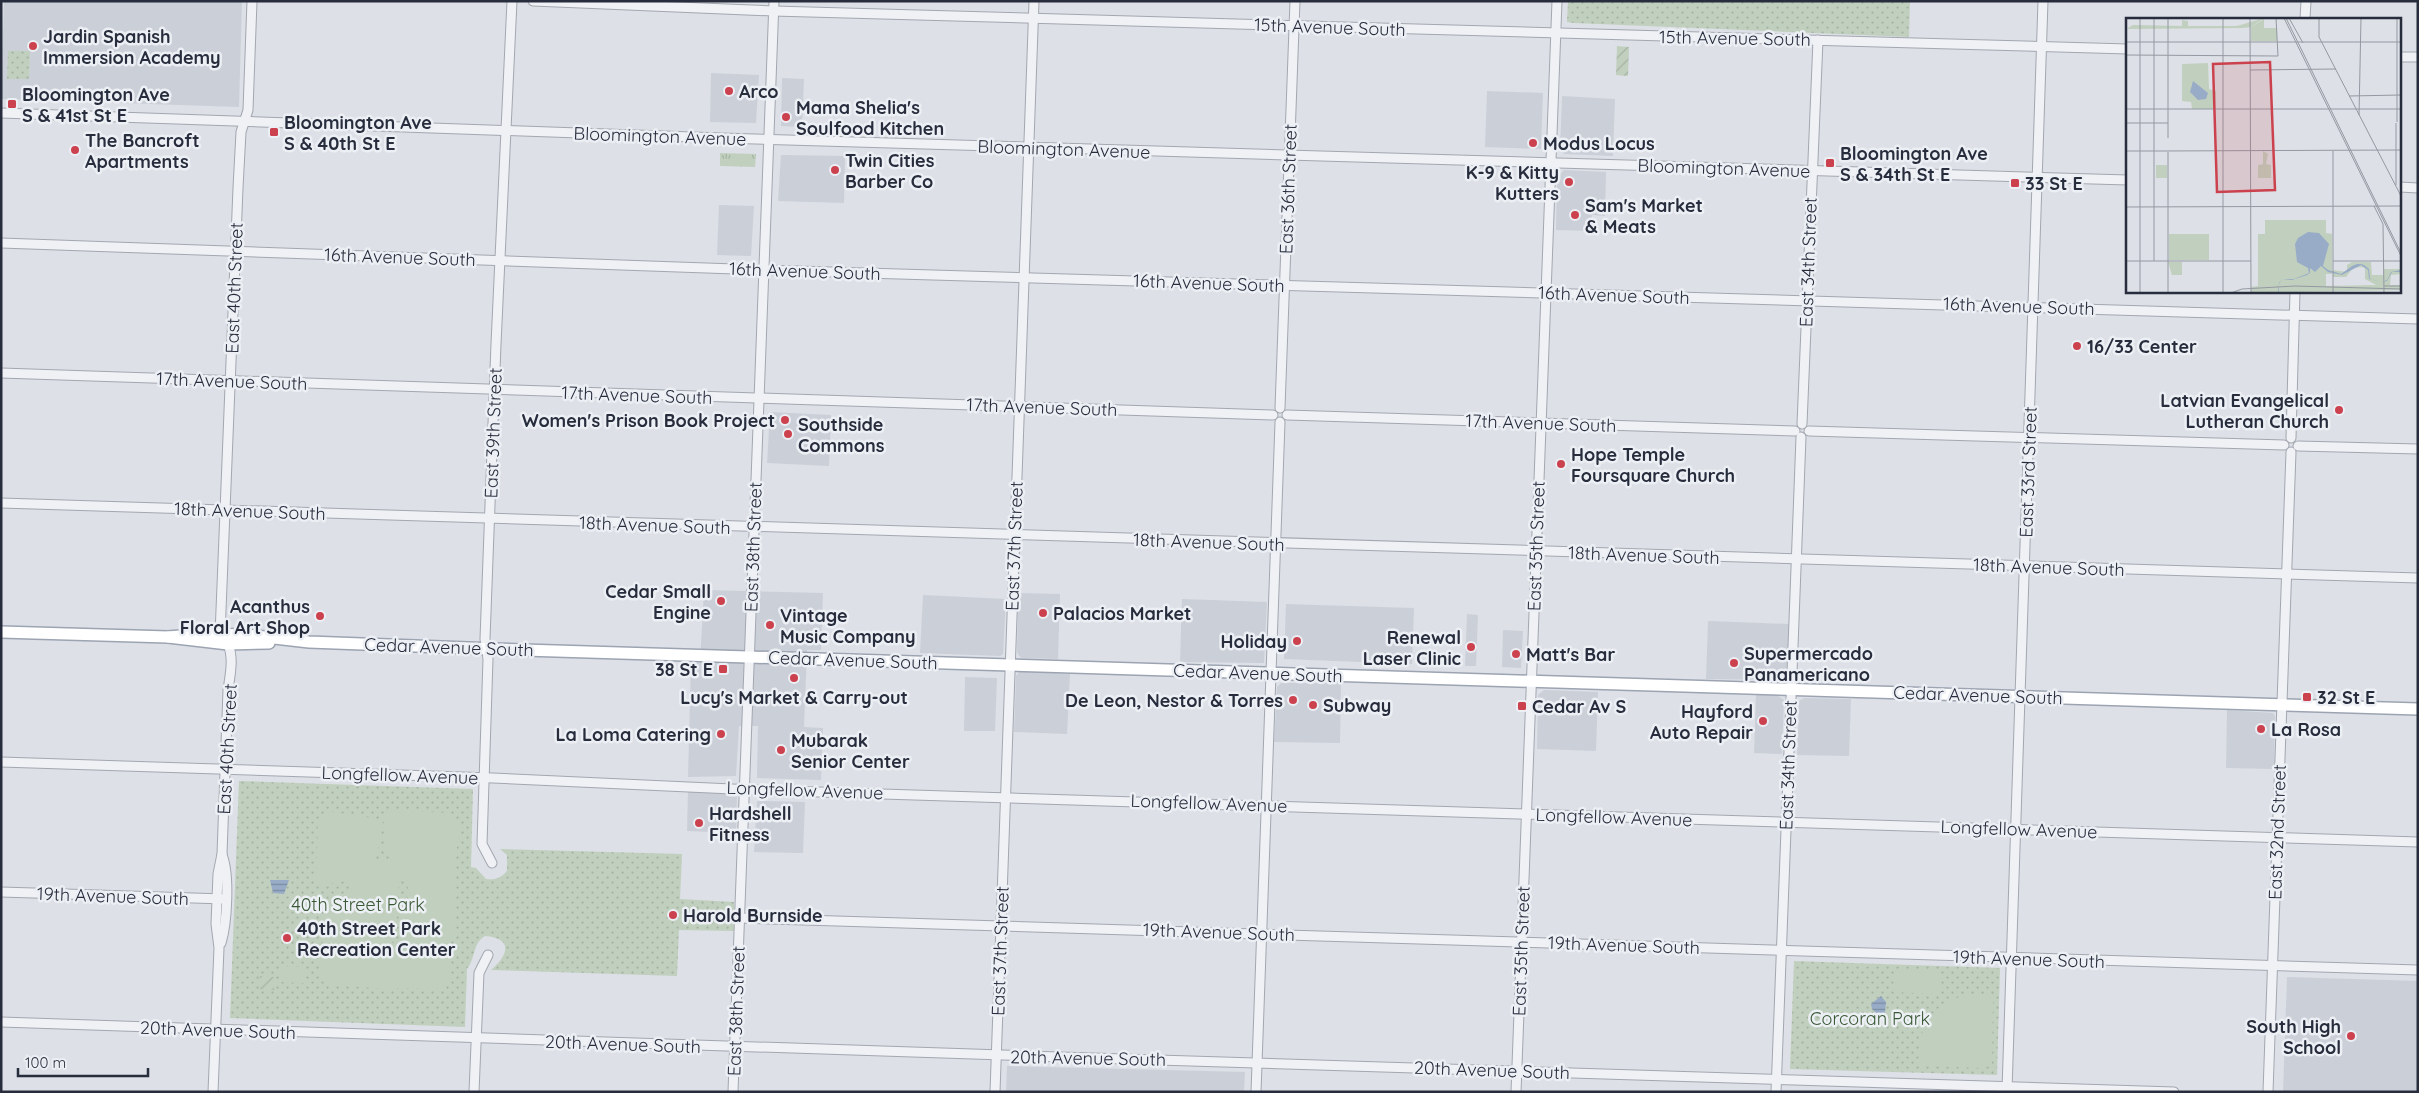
<svg xmlns="http://www.w3.org/2000/svg" width="2419" height="1093" viewBox="0 0 2419 1093" font-family="Quicksand,sans-serif">
<style>
.built{fill:#cbcfd8}
.grass{fill:url(#grass-tufts)}
.park{fill:url(#park-dots)}
.garden{fill:url(#garden-furrows)}
.pitch{fill:#c1d0be;fill-rule:evenodd}
.water{fill:url(#water-rules)}
.lines{fill:none;stroke-linecap:round;stroke-linejoin:round}
.minor-casing{stroke:#a3a7b0;stroke-width:11}
.major-casing{stroke:#9ca4b2;stroke-width:14}
.minor{stroke:#eff1f5;stroke-width:9}
.major{stroke:#fff;stroke-width:11}
.poi-dot{fill:#cb424e;stroke:#eceff4;stroke-width:2}
.labels{text-anchor:middle;dominant-baseline:central;stroke-width:5;stroke-linejoin:round;paint-order:stroke}
.street-label{font-size:18px;fill:#272d3d;stroke:#eceff4}
.poi-label{font-size:18px;font-weight:bold;fill:#272d3d;stroke:#eceff4;text-anchor:start}
.park-label{font-size:18px;fill:#395834;stroke:#eceff4}
.inset-road{fill:none;stroke:#9498a2;stroke-width:1}
.view{fill:#cb424e;fill-opacity:0.15;stroke:#cb424e;stroke-width:2.5}
.inset-edge{fill:none;stroke:#272d3d;stroke-width:2.5}
</style>
<defs>
<pattern id="grass-tufts" width="24" height="20" patternUnits="userSpaceOnUse" patternTransform="scale(1.25)"><rect width="24" height="20" fill="#c1d0be"/><path d="M3 7l-1-3M5 7V3M7 7l1-3M15 17l-1-3M17 17v-4M19 17l1-3" fill="none" stroke="#a6b3a4"/></pattern>
<pattern id="park-dots" width="8" height="8" patternUnits="userSpaceOnUse" patternTransform="scale(1.25)"><rect width="8" height="8" fill="#c1d0be"/><path d="M2 2h.1M6 6h.1" fill="none" stroke="#a6b3a4" stroke-width="1.8" stroke-linecap="round"/></pattern>
<pattern id="garden-furrows" width="10" height="10" patternUnits="userSpaceOnUse" patternTransform="scale(1.25)"><rect width="10" height="10" fill="#c1d0be"/><path d="M-1 1l2-2M0 10L10 0M9 11l2-2" fill="none" stroke="#a6b3a4"/></pattern>
<pattern id="water-rules" width="6" height="5" patternUnits="userSpaceOnUse" patternTransform="scale(1.25)"><rect width="6" height="5" fill="#98acc7"/><path d="M0 2.5h6" fill="none" stroke="#7c8ca3"/></pattern>
</defs>
<rect width="100%" height="100%" fill="#dde0e6"/>
<g class="built">
<path d="M4,1L242,2L239,107L1,99Z"/>
<path d="M711,73L759,75L756,123L710,122Z"/>
<path d="M782,78L804,79L802,127L781,126Z"/>
<path d="M1487,91L1543,93L1541,149L1485,147Z"/>
<path d="M1562,96L1615,99L1613,156L1564,154L1560,151Z"/>
<path d="M781,155L845,156L844,203L778,201Z"/>
<path d="M1564,170L1606,172L1605,216L1592,215L1591,231L1556,230L1557,177Z"/>
<path d="M719,205L754,206L751,256L717,255Z"/>
<path d="M770,412L831,415L829,466L767,463Z"/>
<path d="M704,590L823,593L821,650H807L804,727L823,728L821,780L757,778L758,726H739L736,776L688,777L691,663H700Z"/>
<path d="M1018,593L1060,594L1058,659L1022,658L1019,656L1017,652Z"/>
<path d="M923,595L1006,599L1003,654L1000,656L920,653Z"/>
<path d="M1182,599L1267,602L1264,663L1180,662Z"/>
<path d="M1286,604L1414,608L1412,664L1284,659Z"/>
<path d="M1467,614L1478,615L1476,666H1465Z"/>
<path d="M1708,621L1789,624L1787,677L1779,680L1706,679Z"/>
<path d="M1503,630L1523,631L1521,668L1502,667Z"/>
<path d="M1020,671L1070,674L1067,734L1014,732L1016,676Z"/>
<path d="M965,677L997,678L995,731H964Z"/>
<path d="M1281,683H1341L1340,743L1274,742L1277,687Z"/>
<path d="M1544,690L1598,692L1596,751L1537,749L1538,695Z"/>
<path d="M1756,694L1777,695L1784,700L1782,754L1754,753Z"/>
<path d="M1804,698L1851,699L1849,756L1797,755L1799,701Z"/>
<path d="M2227,710L2273,713L2275,716L2274,769L2226,768Z"/>
<path d="M688,790L734,793L737,797L736,833L687,831Z"/>
<path d="M757,801L805,802L803,853L754,852Z"/>
<path d="M2287,977L2418,981V1092H2283Z"/>
<path d="M1007,1066L1245,1072L1244,1092H1006Z"/>
</g>
<path class="grass" d="M720,153L756,154L755,167L720,166Z"/>
<g class="park">
<path d="M1568,1H1910L1909,37L1574,23L1567,22Z"/>
<path d="M8,51H30L29,79H7Z"/>
<path d="M239,781L473,789L471,867L476,868L486,879C496,880 501,878 507,871V855L500,849L682,854L680,899L734,902V931L679,930L677,976L491,970C508,956 514,938 485,936C472,944 476,958 467,969L465,1027L230,1018Z"/>
<path d="M1794,961L2000,968L1997,1075L1790,1069Z"/>
</g>
<g class="garden">
<path d="M1617,46L1629,47L1628,76L1616,75Z"/>
<path d="M260,976L274,977V990L259,989Z"/>
</g>
<g class="pitch">
<path d="M385,810L450,813L461,823L454,865H456L454,936H451L449,981L442,989L397,988V990L326,984L320,977L325,903L349,907L350,880L316,886L318,820L327,811L383,820L380,843L373,861L392,862L386,847ZM399,872L408,880L406,934L409,935L398,942L395,948L389,934H396Z"/>
<path d="M281,967H304V983L280,982Z"/>
<path d="M1894,969L1940,970L1939,994L1893,992Z"/>
<path d="M1966,994L1993,996L1992,1064L1985,1068L1918,1066C1921,1022 1924,1012 1966,994Z"/>
</g>
<g class="water">
<path d="M270,880H289L284,894L273,893Z"/>
<path d="M1881,996L1886,1002L1885,1013C1880,1016 1875,1013 1872,1009L1871,1004Z"/>
</g>
<g class="lines">
<g class="minor-casing">
<g id="minor">
<path d="M533,1L773,11L2128,49"/>
<path d="M2305,19L2306,1"/>
<path d="M2400,57H2418"/>
<path d="M1,113L721,138L2128,180"/>
<path d="M2400,187L2418,188"/>
<path d="M1,243L763,270L2418,319"/>
<path d="M1,373L1273,415"/>
<path d="M1280,408L1295,1"/>
<path d="M1287,415L1795,431"/>
<path d="M1802,424L1818,40"/>
<path d="M1809,431L2284,445"/>
<path d="M2291,438L2295,291"/>
<path d="M2298,446L2418,449"/>
<path d="M1,503L2418,578"/>
<path d="M220,635L238,188L241,132L248,110L252,1"/>
<path d="M1,762L493,778L754,790L2418,842"/>
<path d="M492,863L482,844L488,659L485,639C492,426 501,214 512,1"/>
<path d="M1,892L225,899"/>
<path d="M740,918L2418,970"/>
<path d="M221,943C227,923 230,875 222,855"/>
<path d="M1,1022C725,1049 1450,1067 2174,1092"/>
<path d="M2007,1090L2043,1"/>
<path d="M213,1092L219,948L216,924L218,874L222,854L228,690C230,675 234,659 228,644"/>
<path d="M474,1092L479,973L488,955"/>
<path d="M733,1092L774,1"/>
<path d="M995,1092L1034,1"/>
<path d="M1256,1092L1280,422"/>
<path d="M1516,1092L1557,1"/>
<path d="M1776,1092L1801,437"/>
<path d="M2268,1092L2291,452"/>
</g>
</g>
<g class="major-casing">
<g id="major">
<path d="M1,632L168,637L228,644L269,643"/>
<path d="M168,637L204,634L247,635L309,642L495,649L2418,709"/>
</g>
</g>
<use href="#minor" class="minor"/>
<use href="#major" class="major"/>
</g>
<g class="poi-dot">
<circle cx="33" cy="46" r="5"/>
<circle cx="729" cy="91" r="5"/>
<rect x="7" y="99" width="10" height="10" rx="2.5"/>
<circle cx="786" cy="117" r="5"/>
<rect x="269" y="127" width="10" height="10" rx="2.5"/>
<circle cx="1533" cy="143" r="5"/>
<circle cx="75" cy="150" r="5"/>
<rect x="1825" y="158" width="10" height="10" rx="2.5"/>
<circle cx="835" cy="170" r="5"/>
<circle cx="1569" cy="182" r="5"/>
<rect x="2010" y="178" width="10" height="10" rx="2.5"/>
<circle cx="1575" cy="215" r="5"/>
<circle cx="2077" cy="346" r="5"/>
<circle cx="2339" cy="410" r="5"/>
<circle cx="785" cy="420" r="5"/>
<circle cx="788" cy="434" r="5"/>
<circle cx="1561" cy="464" r="5"/>
<circle cx="721" cy="601" r="5"/>
<circle cx="1043" cy="613" r="5"/>
<circle cx="320" cy="616" r="5"/>
<circle cx="770" cy="625" r="5"/>
<circle cx="1297" cy="641" r="5"/>
<circle cx="1471" cy="647" r="5"/>
<circle cx="1516" cy="654" r="5"/>
<circle cx="1734" cy="663" r="5"/>
<rect x="718" y="664" width="10" height="10" rx="2.5"/>
<circle cx="794" cy="678" r="5"/>
<rect x="2302" y="692" width="10" height="10" rx="2.5"/>
<circle cx="1293" cy="700" r="5"/>
<circle cx="1313" cy="705" r="5"/>
<rect x="1517" y="701" width="10" height="10" rx="2.5"/>
<circle cx="1763" cy="721" r="5"/>
<circle cx="2261" cy="729" r="5"/>
<circle cx="721" cy="734" r="5"/>
<circle cx="781" cy="750" r="5"/>
<circle cx="699" cy="823" r="5"/>
<circle cx="673" cy="915" r="5"/>
<circle cx="287" cy="938" r="5"/>
<circle cx="2351" cy="1036" r="5"/>
</g>
<g class="labels">
<g class="street-label">
<text transform="translate(1330 27) rotate(2)">15th Avenue South</text>
<text transform="translate(1735 38) rotate(1)">15th Avenue South</text>
<text transform="translate(660 136) rotate(2)">Bloomington Avenue</text>
<text transform="translate(1064 149) rotate(2)">Bloomington Avenue</text>
<text transform="translate(1724 168) rotate(2)">Bloomington Avenue</text>
<text transform="translate(1288 189) rotate(-88)">East 36th Street</text>
<text transform="translate(400 257) rotate(2)">16th Avenue South</text>
<text transform="translate(1808 262) rotate(-88)">East 34th Street</text>
<text transform="translate(805 271) rotate(2)">16th Avenue South</text>
<text transform="translate(1209 283) rotate(2)">16th Avenue South</text>
<text transform="translate(234 288) rotate(-88)">East 40th Street</text>
<text transform="translate(1614 295) rotate(2)">16th Avenue South</text>
<text transform="translate(2019 306) rotate(2)">16th Avenue South</text>
<text transform="translate(232 381) rotate(2)">17th Avenue South</text>
<text transform="translate(637 395) rotate(2)">17th Avenue South</text>
<text transform="translate(1042 407) rotate(2)">17th Avenue South</text>
<text transform="translate(1541 423) rotate(2)">17th Avenue South</text>
<text transform="translate(493 433) rotate(-88)">East 39th Street</text>
<text transform="translate(2028 472) rotate(-88)">East 33rd Street</text>
<text transform="translate(250 511) rotate(2)">18th Avenue South</text>
<text transform="translate(655 525) rotate(2)">18th Avenue South</text>
<text transform="translate(1209 542) rotate(2)">18th Avenue South</text>
<text transform="translate(1014 546) rotate(-88)">East 37th Street</text>
<text transform="translate(1536 546) rotate(-88)">East 35th Street</text>
<text transform="translate(753 547) rotate(-88)">East 38th Street</text>
<text transform="translate(1644 555) rotate(2)">18th Avenue South</text>
<text transform="translate(2049 567) rotate(2)">18th Avenue South</text>
<text transform="translate(449 647) rotate(2)">Cedar Avenue South</text>
<text transform="translate(853 660) rotate(2)">Cedar Avenue South</text>
<text transform="translate(1258 673) rotate(2)">Cedar Avenue South</text>
<text transform="translate(1978 695) rotate(2)">Cedar Avenue South</text>
<text transform="translate(227 749) rotate(-87)">East 40th Street</text>
<text transform="translate(1788 765) rotate(-88)">East 34th Street</text>
<text transform="translate(400 775) rotate(2)">Longfellow Avenue</text>
<text transform="translate(805 790) rotate(2)">Longfellow Avenue</text>
<text transform="translate(1209 803) rotate(2)">Longfellow Avenue</text>
<text transform="translate(1614 817) rotate(2)">Longfellow Avenue</text>
<text transform="translate(2019 829) rotate(2)">Longfellow Avenue</text>
<text transform="translate(2277 832) rotate(-88)">East 32nd Street</text>
<text transform="translate(113 896) rotate(2)">19th Avenue South</text>
<text transform="translate(1219 932) rotate(2)">19th Avenue South</text>
<text transform="translate(1624 945) rotate(2)">19th Avenue South</text>
<text transform="translate(1000 951) rotate(-88)">East 37th Street</text>
<text transform="translate(1521 951) rotate(-88)">East 35th Street</text>
<text transform="translate(2029 959) rotate(2)">19th Avenue South</text>
<text transform="translate(736 1011) rotate(-88)">East 38th Street</text>
<text transform="translate(218 1030) rotate(2)">20th Avenue South</text>
<text transform="translate(623 1044) rotate(2)">20th Avenue South</text>
<text transform="translate(1088 1058) rotate(1)">20th Avenue South</text>
<text transform="translate(1492 1070) rotate(2)">20th Avenue South</text>
</g>
<g class="poi-label">
<text x="43" y="36">Jardin Spanish<tspan x="43" dy="21">Immersion Academy</tspan></text>
<text x="739" y="91">Arco</text>
<text x="22" y="94">Bloomington Ave<tspan x="22" dy="21">S &amp; 41st St E</tspan></text>
<text x="796" y="107">Mama Shelia's<tspan x="796" dy="21">Soulfood Kitchen</tspan></text>
<text x="284" y="122">Bloomington Ave<tspan x="284" dy="21">S &amp; 40th St E</tspan></text>
<text x="85" y="140">The Bancroft<tspan x="85" dy="21">Apartments</tspan></text>
<text x="1543" y="143">Modus Locus</text>
<text x="1840" y="153">Bloomington Ave<tspan x="1840" dy="21">S &amp; 34th St E</tspan></text>
<text x="845" y="160">Twin Cities<tspan x="845" dy="21">Barber Co</tspan></text>
<text x="1559" y="172" text-anchor="end">K-9 &amp; Kitty<tspan x="1559" dy="21">Kutters</tspan></text>
<text x="2025" y="183">33 St E</text>
<text x="1585" y="205">Sam's Market<tspan x="1585" dy="21">&amp; Meats</tspan></text>
<text x="2087" y="346">16/33 Center</text>
<text x="2329" y="400" text-anchor="end">Latvian Evangelical<tspan x="2329" dy="21">Lutheran Church</tspan></text>
<text x="775" y="420" text-anchor="end">Women's Prison Book Project</text>
<text x="798" y="424">Southside<tspan x="798" dy="21">Commons</tspan></text>
<text x="1571" y="454">Hope Temple<tspan x="1571" dy="21">Foursquare Church</tspan></text>
<text x="711" y="591" text-anchor="end">Cedar Small<tspan x="711" dy="21">Engine</tspan></text>
<text x="310" y="606" text-anchor="end">Acanthus<tspan x="310" dy="21">Floral Art Shop</tspan></text>
<text x="1053" y="613">Palacios Market</text>
<text x="780" y="615">Vintage<tspan x="780" dy="21">Music Company</tspan></text>
<text x="1461" y="637" text-anchor="end">Renewal<tspan x="1461" dy="21">Laser Clinic</tspan></text>
<text x="1287" y="641" text-anchor="end">Holiday</text>
<text x="1744" y="653">Supermercado<tspan x="1744" dy="21">Panamericano</tspan></text>
<text x="1526" y="654">Matt's Bar</text>
<text x="713" y="669" text-anchor="end">38 St E</text>
<text x="794" y="697" text-anchor="middle">Lucy's Market &amp; Carry-out</text>
<text x="2317" y="697">32 St E</text>
<text x="1283" y="700" text-anchor="end">De Leon, Nestor &amp; Torres</text>
<text x="1323" y="705">Subway</text>
<text x="1532" y="706">Cedar Av S</text>
<text x="1753" y="711" text-anchor="end">Hayford<tspan x="1753" dy="21">Auto Repair</tspan></text>
<text x="2271" y="729">La Rosa</text>
<text x="711" y="734" text-anchor="end">La Loma Catering</text>
<text x="791" y="740">Mubarak<tspan x="791" dy="21">Senior Center</tspan></text>
<text x="709" y="813">Hardshell<tspan x="709" dy="21">Fitness</tspan></text>
<text x="683" y="915">Harold Burnside</text>
<text x="297" y="928">40th Street Park<tspan x="297" dy="21">Recreation Center</tspan></text>
<text x="2341" y="1026" text-anchor="end">South High<tspan x="2341" dy="21">School</tspan></text>
</g>
<g class="park-label">
<text x="358" y="904">40th Street Park</text>
<text x="1870" y="1018">Corcoran Park</text>
</g>
</g>
<g transform="translate(2126 18)">
<rect width="275" height="275" fill="#dde0e6"/>
<path d="M138,1V10H151V23H125V9ZM43,216H83V242H43Z" fill="#c1d0be"/>
<path d="M138,0L125,9L117,10L0,11L7,7L56,8V2L62,3V8H111ZM82,45L83,71L90,73L89,91H66L65,84L56,83V46ZM137,133L142,136L140,146L145,147V160H132V147L137,146ZM30,147H41V160H30ZM139,202H200V215L206,216V256H200V268L250,267L239,261V250L235,249L227,250L220,259H207V252L221,254V247L226,244H245L246,257H257L258,251H275V256L265,257L264,267H275V272L125,275V269L132,268V216H139ZM42,244H56V257H46Z" fill="#c1d0be"/>
<path d="M67,63L82,75L80,81L72,82L64,74ZM182,214L193,215L203,226L197,248L202,252L209,254L215,256L226,248L231,246H235L238,247L243,251L244,261L256,264L261,262L265,254L275,252V254H266L261,263L256,264L243,261L242,252L235,247L216,257L202,254L195,248L189,254L184,250V255L181,257L166,262L156,261L153,266V274L152,275L153,265L156,261H168L183,255L182,250L171,244L169,226L172,220Z" fill="#98acc7"/>
<path class="inset-road" d="M28,0V243M42,0V120M97,0V275M124,0L125,275M158,0L275,238M160,0L275,235M163,0L177,25M193,0V19L275,178M0,24H275M0,37L152,38L150,0M124,52L210,51M223,78L275,77M0,91H275M233,97L235,0M271,104V0M0,105H42M0,133H36M36,133L275,132M270,167V105M248,188L257,206L258,275M0,189L275,188M0,243H125M207,243H275M258,268H275M14,275V0M42,275V134M105,275L116,271L169,268L275,271M157,275H173M207,275V133"/>
<path class="view" d="M144,44L149,172L91,174L87,46Z"/>
<rect width="275" height="275" class="inset-edge"/>
</g>
<rect width="2419" height="1093" fill="none" stroke="#272d3d" stroke-width="5"/>
<path d="M18 1068v8h130v-8" fill="none" stroke="#272d3d" stroke-width="2.5"/>
<text x="25" y="1068" font-size="15" fill="#272d3d" stroke="#eceff4" stroke-width="4" paint-order="stroke">100 m</text>
</svg>
